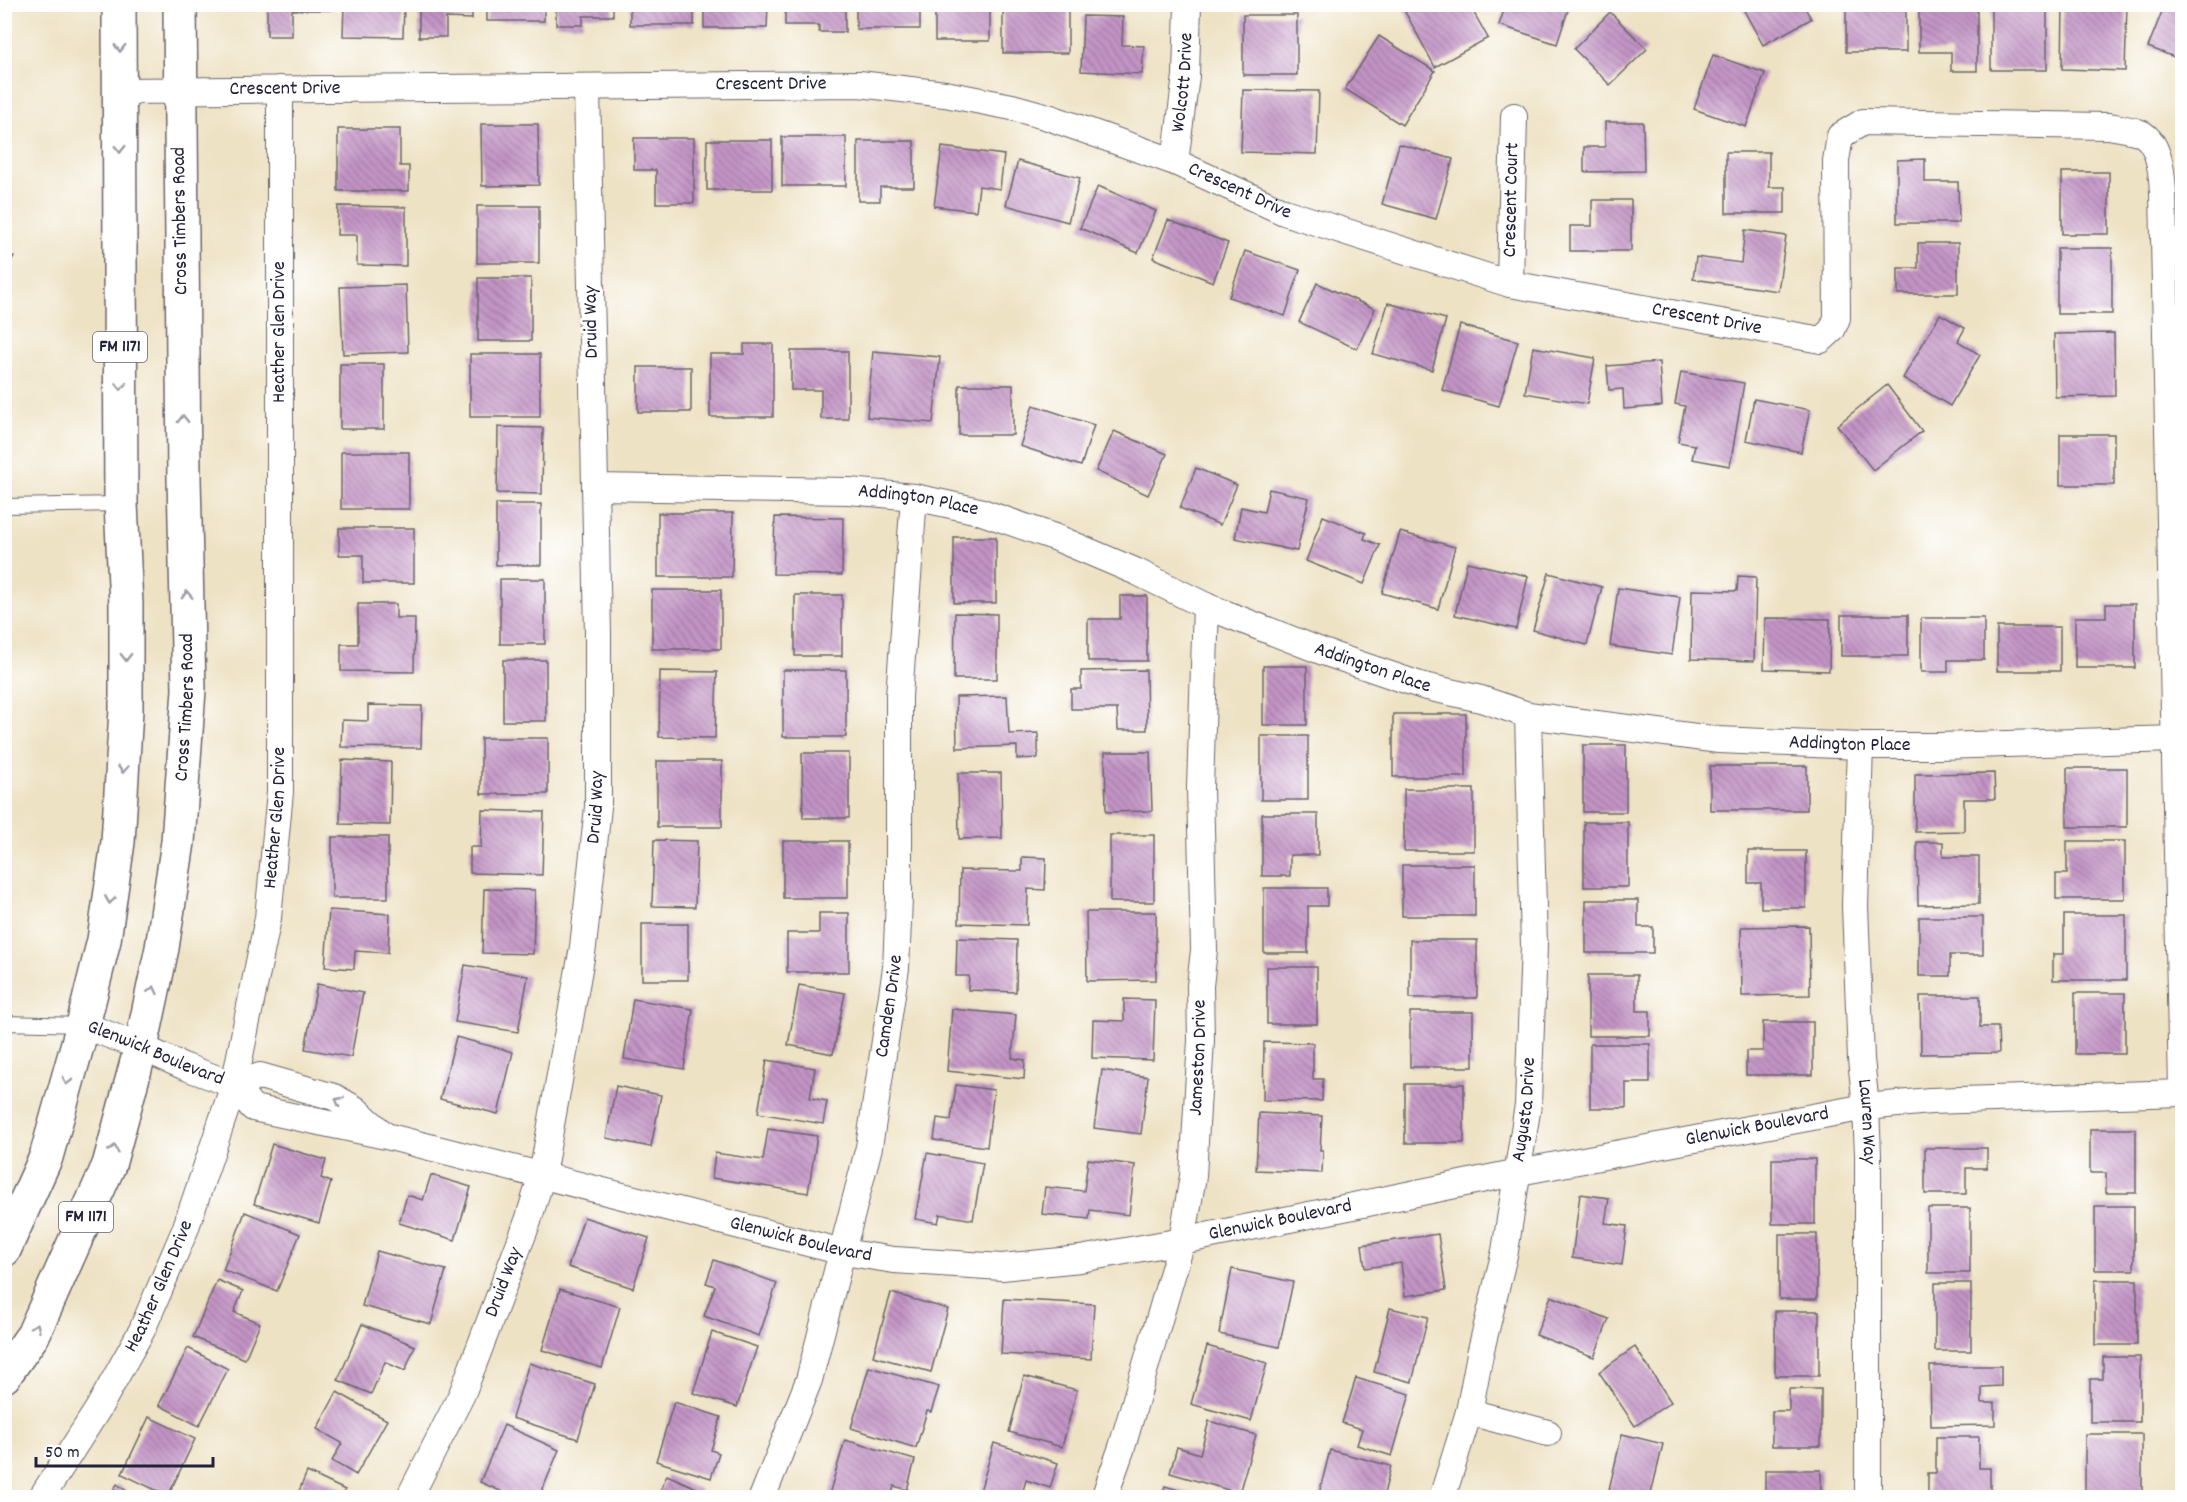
<svg xmlns="http://www.w3.org/2000/svg" width="2187" height="1502" viewBox="0 0 2187 1502" font-family="Dekko,sans-serif">
<style>
.building{fill:url(#building-back-hatch)}
.lines{fill:none;stroke-linecap:round;stroke-linejoin:round}
.lane-casing{stroke:#69656b;stroke-width:16}
.street-casing{stroke:#69656b;stroke-width:28}
.primary-casing{stroke:#69656b;stroke-width:36}
.lane{stroke:#fff;stroke-width:14}
.street{stroke:#fff;stroke-width:26}
.primary{stroke:#fff;stroke-width:33}
.oneway{stroke:#9c9ca7}
.labels{text-anchor:middle;dominant-baseline:central;stroke-width:6;stroke-linejoin:round;paint-order:stroke}
.shield{fill:#fff;stroke:#646476;stroke-width:1.5}
.shield-label{font-size:18px;font-weight:bold;fill:#22223b}
.street-label{font-size:20px;fill:#22223b;stroke:#fff}
</style>
<defs>
<pattern id="building-back-hatch" width="6" height="6" patternUnits="userSpaceOnUse" patternTransform="scale(1.5)"><rect width="6" height="6" fill="#c394c5"/><path d="M-1 5l2 2M0 0l6 6M5-1l2 2" fill="none" stroke="#9e78a1"/></pattern>
</defs>
<rect width="100%" height="100%" fill="#fff"/>
<filter id="ink" filterUnits="userSpaceOnUse"><feTurbulence type="fractalNoise" baseFrequency=".0167" numOctaves="2"/><feDisplacementMap in="SourceGraphic" scale="12" xChannelSelector="R" yChannelSelector="G"/><feConvolveMatrix kernelMatrix="1 2 1 2 8 2 1 2 1" color-interpolation-filters="sRGB"/></filter>
<filter id="wash" filterUnits="userSpaceOnUse"><feTurbulence type="fractalNoise" baseFrequency=".008" numOctaves="4" result="noise"/><feDisplacementMap in="SourceGraphic" scale="24" xChannelSelector="R" yChannelSelector="G"/><feGaussianBlur stdDeviation="1.35" result="paint"/><feColorMatrix in="noise" values="0 0 0 0 0 0 0 0 0 0 0 0 0 0 0 0 0 1.4 0 .05"/><feComposite in="paint" operator="in"/></filter>
<g filter="url(#wash)">
<rect width="100%" height="100%" fill="#eee2c4"/>
<g id="blocks">
<g class="building">
<path d="M267,4H330V10H292V36H267Z"/>
<path d="M344,4H404L403,37L343,36Z"/>
<path d="M419,4H472V19L446,18V37H419Z"/>
<rect x="487" y="4" width="57" height="17"/>
<path d="M556,4H613V16H583V25H556Z"/>
<rect x="630" y="4" width="64" height="21"/>
<path d="M704,4H768L767,28H704Z"/>
<path d="M785,4H845V32H819V25H785Z"/>
<rect x="856" y="4" width="64" height="25"/>
<rect x="935" y="4" width="55" height="37"/>
<path d="M1414,4H1469L1488,38L1435,67L1404,10Z"/>
<path d="M1506,4H1570L1557,44L1499,25Z"/>
<path d="M1747,4H1803L1811,19L1763,45L1742,7Z"/>
<rect x="1846" y="4" width="60" height="48"/>
<path d="M1919,4H1977V71H1951V52H1919Z"/>
<rect x="1991" y="4" width="56" height="66"/>
<path d="M2063,4H2127L2125,71L2062,69Z"/>
<path d="M2165,4H2182V60L2148,47Z"/>
<rect x="1003" y="8" width="65" height="45"/>
<path d="M1610,12L1647,49L1610,85L1574,49Z"/>
<rect x="1243" y="15" width="54" height="60"/>
<path d="M1083,16L1123,17L1122,45L1144,46L1142,74L1081,71Z"/>
<path d="M1379,36L1435,71L1402,125L1345,89Z"/>
<path d="M1713,55L1765,73L1746,127L1694,109Z"/>
<path d="M1243,90L1319,91L1317,154L1241,152Z"/>
<path d="M1605,122H1643L1644,171L1584,172V147H1605Z"/>
<path d="M481,124H538L539,185L482,186Z"/>
<path d="M338,129H400V166H409V191H338Z"/>
<rect x="782" y="137" width="64" height="49"/>
<path d="M634,138H694V203H656V170H634Z"/>
<rect x="707" y="140" width="65" height="50"/>
<path d="M858,141H914V187H880V201H858Z"/>
<path d="M1399,144L1453,159L1436,219L1382,204Z"/>
<path d="M942,147L1004,155L1000,189L979,186L976,211L934,206Z"/>
<path d="M1726,152H1769V187H1785V213H1726Z"/>
<path d="M1925,159V182H1958L1959,223H1897V160Z"/>
<path d="M1018,161L1080,178L1068,222L1006,205Z"/>
<rect x="2062" y="172" width="47" height="62"/>
<path d="M1098,186L1156,211L1138,253L1080,228Z"/>
<path d="M1592,200H1631V251H1570V226H1592Z"/>
<path d="M338,206L406,207V266L357,265V235H337Z"/>
<rect x="477" y="206" width="62" height="57"/>
<path d="M1168,220L1228,243L1213,282L1153,258Z"/>
<path d="M1745,230L1786,236L1778,291L1693,279L1696,257L1741,263Z"/>
<path d="M1918,243H1958V294H1898V268H1918Z"/>
<path d="M4,248L14,257L4,266Z"/>
<rect x="2057" y="248" width="55" height="66"/>
<path d="M1245,251L1300,270L1285,316L1229,297Z"/>
<rect x="478" y="278" width="53" height="63"/>
<path d="M1317,283L1375,309L1357,349L1299,322Z"/>
<path d="M406,285L408,352L343,354L340,287Z"/>
<path d="M1388,303L1446,319L1432,370L1373,354Z"/>
<path d="M1940,314L1965,328L1958,341L1980,355L1950,406L1903,378Z"/>
<path d="M1460,325L1518,341L1499,406L1442,390Z"/>
<path d="M2114,333L2115,396L2055,397L2054,334Z"/>
<path d="M744,344H773V417H710V354H744Z"/>
<path d="M1533,347L1595,358L1587,404L1525,393Z"/>
<path d="M791,351H848V419H821V390H791Z"/>
<path d="M873,351L940,357L933,423L867,417Z"/>
<rect x="470" y="354" width="70" height="63"/>
<path d="M1659,362L1662,406L1624,409L1623,389L1609,390L1607,366Z"/>
<rect x="340" y="364" width="44" height="65"/>
<rect x="638" y="367" width="53" height="45"/>
<path d="M1681,372L1744,383L1730,466L1692,459L1695,445L1678,442L1685,406L1675,404Z"/>
<rect x="959" y="385" width="54" height="50"/>
<path d="M1887,385L1922,431L1873,470L1837,425Z"/>
<path d="M1754,399L1810,410L1801,452L1746,440Z"/>
<path d="M1033,405L1094,425L1081,466L1020,446Z"/>
<path d="M498,427L543,428L542,494L497,493Z"/>
<path d="M1114,431L1167,454L1148,495L1096,471Z"/>
<rect x="2060" y="434" width="54" height="51"/>
<rect x="341" y="452" width="68" height="57"/>
<path d="M1196,468L1237,485L1220,525L1180,508Z"/>
<path d="M1269,489L1309,498L1297,551L1235,538L1241,507L1264,512Z"/>
<rect x="496" y="504" width="45" height="61"/>
<path d="M658,513H733L732,577H658Z"/>
<path d="M1323,516L1366,533L1364,539L1380,545L1364,584L1306,561Z"/>
<path d="M775,517L843,518L842,575L773,574Z"/>
<path d="M339,528H414V583H363V555H339Z"/>
<path d="M1400,532L1455,547L1438,609L1382,593Z"/>
<rect x="954" y="537" width="42" height="66"/>
<path d="M1467,562L1528,576L1516,629L1455,615Z"/>
<path d="M1549,573L1602,587L1587,645L1533,630Z"/>
<path d="M1738,576L1756,577L1754,661L1691,659L1692,590L1737,591Z"/>
<rect x="500" y="579" width="45" height="65"/>
<path d="M1618,588L1680,597L1672,655L1610,646Z"/>
<rect x="652" y="590" width="69" height="59"/>
<rect x="795" y="595" width="47" height="61"/>
<path d="M1120,596H1147V661H1088V619H1120Z"/>
<path d="M358,604H396V618H415L414,672L341,671V644H358Z"/>
<path d="M2106,604H2135V668H2075V617H2106Z"/>
<path d="M955,613L997,614V679H954Z"/>
<rect x="1841" y="615" width="67" height="41"/>
<path d="M1765,618L1830,619L1829,671L1764,669Z"/>
<path d="M1921,618H1984V660H1948V672H1921Z"/>
<rect x="1997" y="627" width="63" height="44"/>
<rect x="503" y="660" width="43" height="61"/>
<rect x="1263" y="666" width="44" height="59"/>
<rect x="783" y="670" width="63" height="67"/>
<path d="M1146,670L1147,730H1118L1117,709H1071V689H1081V671Z"/>
<path d="M660,671L717,672L715,738L659,737Z"/>
<path d="M1007,696L1009,734L1038,733V758L1017,759V746L957,748L956,697Z"/>
<path d="M368,705L422,706L421,748L341,747L342,720L368,721Z"/>
<rect x="1393" y="714" width="73" height="63"/>
<rect x="1261" y="736" width="47" height="64"/>
<rect x="481" y="738" width="67" height="56"/>
<rect x="1583" y="745" width="43" height="67"/>
<path d="M1105,752H1150L1152,811L1106,812Z"/>
<path d="M802,753H849V818H803Z"/>
<path d="M342,760L391,762L390,825L340,824Z"/>
<rect x="657" y="761" width="65" height="66"/>
<rect x="1710" y="766" width="97" height="44"/>
<rect x="2067" y="768" width="60" height="59"/>
<path d="M958,773H1001L1002,838L959,839Z"/>
<path d="M1994,773L1995,799H1964V831L1915,832V774Z"/>
<rect x="1404" y="789" width="70" height="62"/>
<path d="M482,810L544,812L542,875L470,873V847H481Z"/>
<path d="M1262,814H1318V855H1290V876H1262Z"/>
<rect x="1584" y="822" width="44" height="65"/>
<rect x="1110" y="835" width="44" height="67"/>
<rect x="332" y="837" width="56" height="61"/>
<path d="M654,840L697,841L695,907L652,906Z"/>
<rect x="783" y="841" width="65" height="57"/>
<path d="M2067,841H2125V899H2056V874H2067Z"/>
<path d="M1917,842H1943V857H1979V904L1918,905Z"/>
<path d="M1748,851H1806V908H1761V883H1748Z"/>
<path d="M1022,857L1046,858L1045,890L1028,889L1027,925L959,923L960,870L1022,871Z"/>
<rect x="1402" y="865" width="73" height="51"/>
<path d="M1264,888H1327V906H1308V953H1264Z"/>
<path d="M484,889L535,890L533,954L482,953Z"/>
<path d="M1586,900H1638V927H1653V953H1586Z"/>
<path d="M329,910L390,914L388,953L355,951L354,969L325,967Z"/>
<path d="M1086,912H1156V980L1087,981Z"/>
<path d="M819,913H849V972H787V933H819Z"/>
<path d="M2064,915H2126V980H2053V954H2064Z"/>
<path d="M1919,917H1983V955H1950V976H1919Z"/>
<rect x="642" y="924" width="46" height="56"/>
<path d="M1809,926L1810,995L1742,996L1741,927Z"/>
<path d="M957,938L1017,940L1016,992L968,990L969,976H956Z"/>
<rect x="1410" y="940" width="67" height="58"/>
<path d="M465,965L528,976L518,1032L455,1022Z"/>
<rect x="1267" y="967" width="50" height="57"/>
<path d="M1588,975H1637V1011H1650V1036H1588Z"/>
<path d="M317,984L363,993L351,1057L305,1049Z"/>
<path d="M799,985L845,993L833,1054L788,1045Z"/>
<rect x="2075" y="993" width="50" height="61"/>
<path d="M1920,996H1980V1027H1998L1999,1053L1921,1054Z"/>
<path d="M633,999L693,1009L684,1069L624,1059Z"/>
<path d="M1124,999L1155,1000L1153,1060L1092,1058L1093,1020L1124,1021Z"/>
<path d="M952,1009L1016,1015L1012,1058L1025,1060L1024,1079L947,1071Z"/>
<rect x="1410" y="1012" width="63" height="55"/>
<path d="M1763,1022H1813V1075H1746V1051H1763Z"/>
<path d="M456,1037L513,1052L498,1114L440,1099Z"/>
<path d="M1264,1042L1313,1043V1079H1323L1322,1101L1263,1100Z"/>
<path d="M1590,1044H1650V1083H1626V1108H1590Z"/>
<path d="M767,1060L815,1068L810,1098L827,1101L823,1124L758,1113Z"/>
<path d="M1102,1070L1148,1077L1141,1134L1094,1128Z"/>
<rect x="1405" y="1084" width="59" height="59"/>
<path d="M956,1085L994,1090L987,1147L934,1140L937,1118L951,1120Z"/>
<path d="M616,1086L661,1095L651,1147L606,1138Z"/>
<path d="M1259,1113L1322,1116L1320,1150H1323L1322,1173L1256,1170Z"/>
<path d="M768,1129L817,1136L808,1193L712,1178L715,1153L763,1160Z"/>
<path d="M2090,1129H2136V1193H2106V1173H2090Z"/>
<path d="M272,1144L326,1160L321,1178L331,1182L319,1223L254,1204Z"/>
<path d="M1925,1148H1987V1168H1966V1194H1925Z"/>
<path d="M927,1153L983,1163L973,1220L940,1214L938,1223L915,1219Z"/>
<path d="M1088,1159L1135,1165L1129,1215L1090,1210L1089,1219L1042,1214L1045,1187L1084,1191Z"/>
<rect x="1772" y="1159" width="43" height="65"/>
<path d="M431,1175L471,1187L455,1240L399,1223L407,1195L423,1200Z"/>
<path d="M1580,1194L1609,1198L1605,1223L1627,1226L1622,1265L1572,1258Z"/>
<rect x="2095" y="1206" width="39" height="64"/>
<rect x="1928" y="1208" width="42" height="65"/>
<path d="M245,1212L300,1234L277,1291L223,1270Z"/>
<path d="M584,1217L649,1238L633,1288L568,1267Z"/>
<path d="M1438,1234L1446,1290L1405,1296L1401,1263L1365,1268L1362,1245Z"/>
<rect x="1779" y="1234" width="38" height="65"/>
<path d="M377,1251L446,1270L431,1324L362,1306Z"/>
<path d="M714,1260L777,1283L759,1336L704,1316L715,1286L706,1283Z"/>
<path d="M1232,1269L1293,1282L1279,1347L1219,1334Z"/>
<path d="M217,1280L243,1291L234,1312L260,1323L245,1359L193,1337Z"/>
<rect x="2095" y="1280" width="42" height="65"/>
<rect x="1935" y="1283" width="36" height="68"/>
<path d="M560,1289L620,1307L602,1368L542,1350Z"/>
<path d="M891,1293L948,1309L931,1372L873,1356Z"/>
<path d="M1551,1296L1609,1319L1594,1357L1536,1335Z"/>
<path d="M1004,1299L1094,1304L1091,1359L1001,1354Z"/>
<path d="M1390,1308L1428,1317L1412,1382L1374,1372Z"/>
<rect x="1775" y="1311" width="44" height="65"/>
<path d="M362,1324L415,1346L405,1371L385,1362L371,1394L338,1380Z"/>
<path d="M712,1332L757,1347L737,1407L693,1393Z"/>
<path d="M1207,1346L1267,1363L1251,1421L1191,1404Z"/>
<path d="M1635,1347L1671,1402L1635,1426L1599,1372Z"/>
<path d="M188,1348L228,1369L199,1426L159,1405Z"/>
<path d="M2103,1357H2140V1422H2090V1379H2103Z"/>
<path d="M529,1363L595,1384L578,1439L512,1418Z"/>
<path d="M1930,1366H2001V1386L1982,1387V1403H1995V1425L1931,1426Z"/>
<path d="M869,1367L939,1387L931,1412L927,1411L916,1448L851,1428Z"/>
<path d="M1024,1376L1077,1390L1062,1447L1009,1432Z"/>
<path d="M1356,1378L1410,1394L1392,1456L1357,1445L1362,1429L1342,1423Z"/>
<path d="M1789,1389H1821V1446H1772V1411H1789Z"/>
<path d="M337,1392L387,1420L356,1475L332,1461L342,1443L317,1429Z"/>
<path d="M674,1402L721,1417L711,1450L719,1453L711,1478L656,1461Z"/>
<path d="M149,1417L195,1439L168,1496L122,1474Z"/>
<path d="M1209,1421L1256,1435L1239,1493L1170,1473L1177,1447L1200,1454Z"/>
<path d="M504,1425L559,1450L539,1498H516L480,1482Z"/>
<path d="M1622,1434L1663,1444L1650,1498H1607Z"/>
<rect x="2085" y="1434" width="57" height="61"/>
<path d="M1936,1437H1979V1468H1990V1498H1928V1473H1936Z"/>
<path d="M845,1440L915,1460L907,1490L894,1486L891,1498H828Z"/>
<path d="M994,1443L1058,1463L1050,1488L1026,1480L1021,1498H978Z"/>
<path d="M1330,1450L1391,1466L1383,1498H1318Z"/>
<path d="M1765,1470H1821V1496L1765,1498Z"/>
<path d="M307,1472L345,1490L342,1498H296Z"/>
<path d="M667,1475L701,1490L698,1498H657Z"/>
<path d="M117,1484L136,1498H108Z"/>
<path d="M1165,1486L1202,1497V1498H1161Z"/>
</g>
</g>
</g>
<g filter="url(#ink)">
<use href="#blocks" fill-opacity="0" stroke="#69656b" stroke-width="1.5"/>
<g class="lines">
<g class="lane-casing">
<g id="lane">
<path d="M4,506L121,504"/>
<path d="M4,1023L83,1025"/>
</g>
</g>
<g class="street-casing">
<g id="street">
<path id="s1" d="M120,91L859,84L945,94L1012,107L1048,117L1175,162L1284,212L1510,284L1821,340L1832,330L1837,318L1836,161L1840,136L1863,122L2109,126C2119,128 2129,129 2138,132C2159,139 2162,173 2163,192L2182,1089"/>
<path id="s2" d="M1175,162L1186,76L1188,4"/>
<path id="s3" d="M1510,284L1514,116"/>
<path id="s4" d="M595,487L849,491L914,497L979,511L1057,538L1137,572L1206,606L1326,653L1423,686L1481,699L1528,715L1719,740L1860,746H1939L2175,739"/>
<path id="s5" d="M1860,746L1855,906L1861,1059L1866,1107L1868,1155V1498"/>
<path id="s6" d="M83,1025L141,1047L183,1066L234,1085L253,1108L386,1136L843,1252L894,1260L1002,1267L1080,1259L1182,1241L1519,1172L1866,1107L1930,1101L2182,1093"/>
<path d="M234,1085L260,1076L334,1097L355,1109L383,1134"/>
<path d="M1469,1412L1548,1433"/>
<path id="s7" d="M41,1498L98,1409L142,1330L185,1230L234,1085L268,918L280,792V89"/>
<path id="s8" d="M409,1498L462,1394L528,1221L542,1175L583,947L598,807V634L587,87"/>
<path id="s9" d="M762,1498L809,1380L869,1147L896,968L899,899V696L914,497"/>
<path id="s10" d="M1104,1498L1122,1447L1182,1241L1193,1176L1201,1040L1200,986L1204,950L1200,788L1206,606"/>
<path id="s11" d="M1442,1498L1469,1412L1480,1354L1505,1251L1528,1105L1534,946L1528,715"/>
</g>
</g>
<g class="primary-casing">
<g id="primary">
<path d="M4,1250L46,1157L83,1025L104,940L118,842L126,710V604L121,504L119,4"/>
<path id="s12" d="M4,1376L33,1335L109,1165L141,1047L162,948L178,842L189,690L184,478L180,4"/>
</g>
</g>
<use href="#lane" class="lane"/>
<use href="#street" class="street"/>
<use href="#primary" class="primary"/>
</g>
<defs><path id="oneway-chevron" d="M-2-3.5L2.5 0L-2 3.5" fill="none" stroke-width="1.6" stroke-linecap="round" stroke-linejoin="round" transform="scale(1.5)"/></defs>
<g class="oneway">
<use href="#oneway-chevron" transform="translate(120 48) rotate(90)"/>
<use href="#oneway-chevron" transform="translate(120 149) rotate(90)"/>
<use href="#oneway-chevron" transform="translate(121 386) rotate(90)"/>
<use href="#oneway-chevron" transform="translate(183 419) rotate(-91)"/>
<use href="#oneway-chevron" transform="translate(187 595) rotate(-92)"/>
<use href="#oneway-chevron" transform="translate(126 657) rotate(90)"/>
<use href="#oneway-chevron" transform="translate(123 769) rotate(93)"/>
<use href="#oneway-chevron" transform="translate(110 900) rotate(98)"/>
<use href="#oneway-chevron" transform="translate(153 990) rotate(-78)"/>
<use href="#oneway-chevron" transform="translate(67 1081) rotate(106)"/>
<use href="#oneway-chevron" transform="translate(339 1101) rotate(-152)"/>
<use href="#oneway-chevron" transform="translate(114 1149) rotate(-75)"/>
<use href="#oneway-chevron" transform="translate(36 1327) rotate(-65)"/>
</g>
</g>
<g class="labels">
<g class="shield">
<rect x="93" y="332" width="54" height="30" rx="4.5"/>
<rect x="59" y="1202" width="54" height="30" rx="4.5"/>
</g>
<g class="shield-label">
<text x="120" y="347">FM 1171</text>
<text x="86" y="1217">FM 1171</text>
</g>
<g class="street-label">
<text stroke="none"><textPath href="#s2" startOffset="80">Wolcott Drive</textPath></text>
<text stroke="none"><textPath href="#s1" startOffset="651">Crescent Drive</textPath></text>
<text stroke="none"><textPath href="#s1" startOffset="165">Crescent Drive</textPath></text>
<text stroke="none"><textPath href="#s1" startOffset="1137">Crescent Drive</textPath></text>
<text stroke="none"><textPath href="#s3" startOffset="84">Crescent Court</textPath></text>
<text transform="translate(181 221) rotate(-91)">Cross Timbers Road</text>
<text stroke="none"><textPath href="#s1" startOffset="1623">Crescent Drive</textPath></text>
<text transform="translate(592 322) rotate(-91)">Druid Way</text>
<text transform="translate(280 332) rotate(-90)">Heather Glen Drive</text>
<text stroke="none"><textPath href="#s4" startOffset="324">Addington Place</textPath></text>
<text stroke="none"><textPath href="#s4" startOffset="810">Addington Place</textPath></text>
<text stroke="none"><textPath href="#s12" startOffset="702">Cross Timbers Road</textPath></text>
<text stroke="none"><textPath href="#s4" startOffset="1296">Addington Place</textPath></text>
<text stroke="none"><textPath href="#s8" startOffset="722">Druid Way</textPath></text>
<text stroke="none"><textPath href="#s7" startOffset="729">Heather Glen Drive</textPath></text>
<text stroke="none"><textPath href="#s9" startOffset="510">Camden Drive</textPath></text>
<text stroke="none"><textPath href="#s6" startOffset="78">Glenwick Boulevard</textPath></text>
<text stroke="none"><textPath href="#s10" startOffset="453">Jameston Drive</textPath></text>
<text stroke="none"><textPath href="#s11" startOffset="398">Augusta Drive</textPath></text>
<text stroke="none"><textPath href="#s5" startOffset="376">Lauren Way</textPath></text>
<text stroke="none"><textPath href="#s6" startOffset="1728">Glenwick Boulevard</textPath></text>
<text stroke="none"><textPath href="#s6" startOffset="1242">Glenwick Boulevard</textPath></text>
<text stroke="none"><textPath href="#s6" startOffset="756">Glenwick Boulevard</textPath></text>
<text stroke="none"><textPath href="#s8" startOffset="236">Druid Way</textPath></text>
<text stroke="none"><textPath href="#s7" startOffset="243">Heather Glen Drive</textPath></text>
</g>
</g>
<rect width="2187" height="1502" fill="none" stroke="#fff" stroke-width="24"/>
<path d="M36 1457v9h177v-9" fill="none" stroke="#22223b" stroke-width="3"/>
<text x="45" y="1457" font-size="18" fill="#22223b" stroke="#ffffff" stroke-width="4.5" paint-order="stroke">50 m</text>
</svg>
